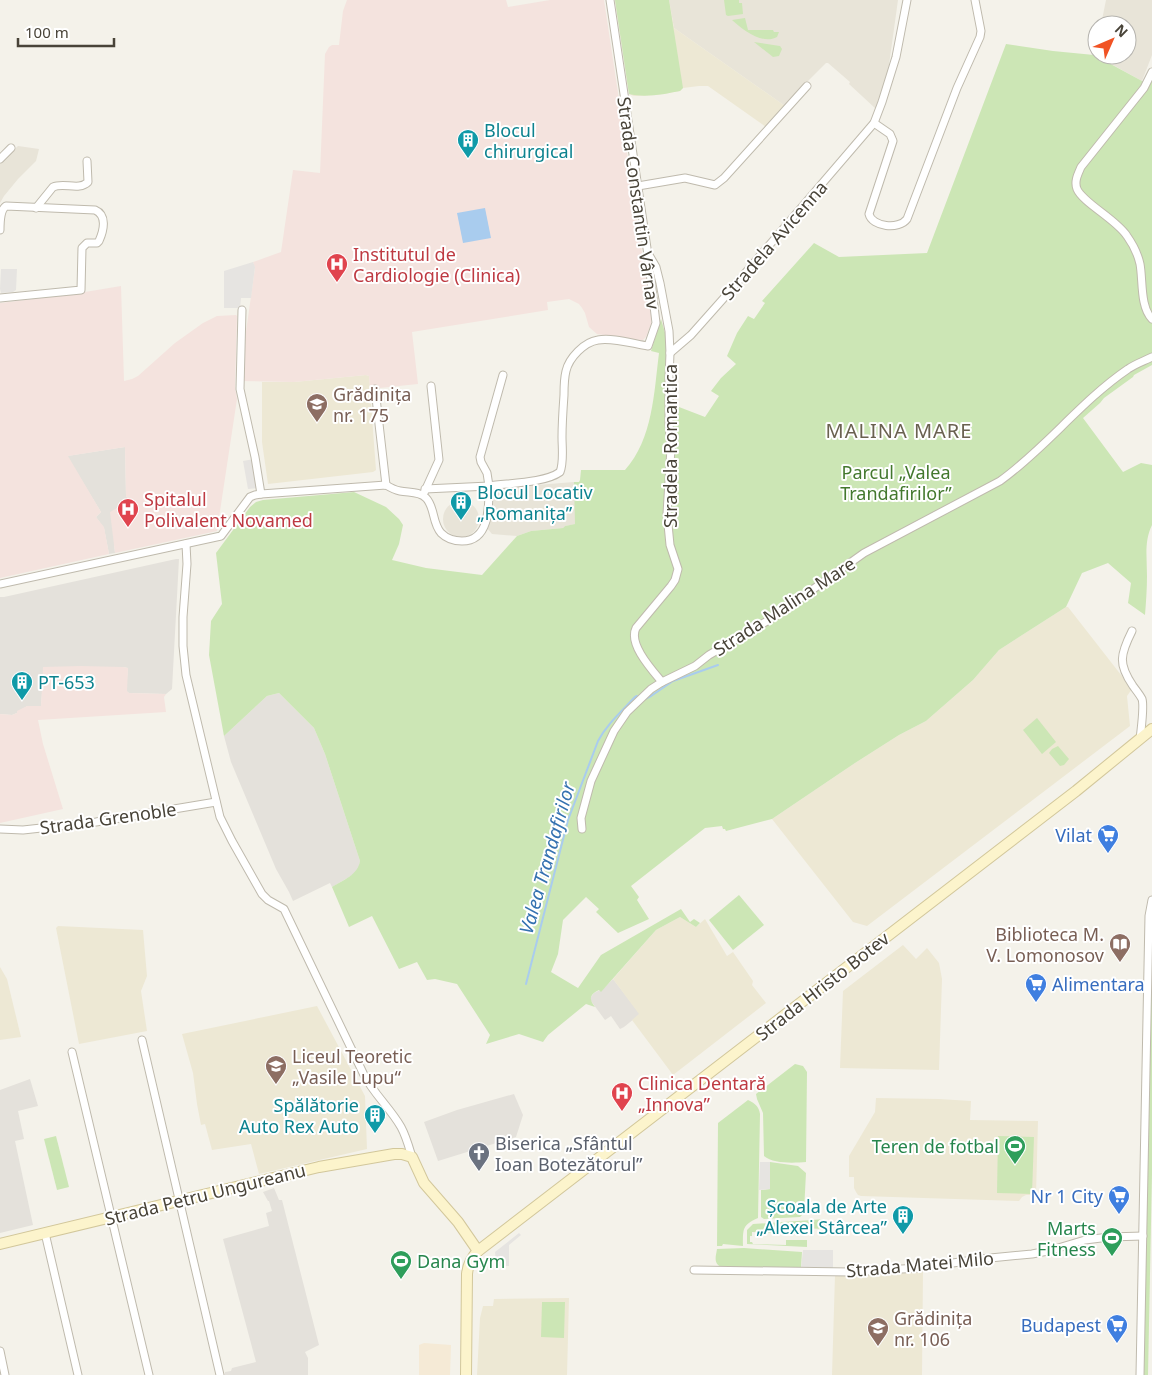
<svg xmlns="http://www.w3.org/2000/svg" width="1152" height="1375" viewBox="0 0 1152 1375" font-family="'Noto Sans',sans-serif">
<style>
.residential{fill:#e8e4d8}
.commercial{fill:#f5ead6}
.industrial{fill:#e4e1db}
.education{fill:#ede8d4}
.medical{fill:#f4e3de}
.green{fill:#cce6b5}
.parking{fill:#e6e4e1}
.water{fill:#a9ccee}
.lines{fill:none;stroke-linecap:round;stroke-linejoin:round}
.stream{stroke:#a9ccee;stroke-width:2}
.street-casing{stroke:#bfbaad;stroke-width:9}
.secondary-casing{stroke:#d2c79b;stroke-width:12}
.street{stroke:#fff;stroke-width:7}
.secondary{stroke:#fcf4cc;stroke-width:10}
.labels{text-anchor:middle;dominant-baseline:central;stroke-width:4;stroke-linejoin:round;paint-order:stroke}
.culture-label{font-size:18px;fill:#0d838f;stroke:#fff;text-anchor:start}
.street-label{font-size:18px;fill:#484338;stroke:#fff}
.health-label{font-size:18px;fill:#be3a42;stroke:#fff;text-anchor:start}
.education-label{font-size:18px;fill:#785e54;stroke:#fff;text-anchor:start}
.park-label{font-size:18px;fill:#43782d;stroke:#fff}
.shop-label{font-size:18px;fill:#366cbe;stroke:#fff;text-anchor:end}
.worship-label{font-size:18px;fill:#5b616d;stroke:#fff;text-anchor:start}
.leisure-label{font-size:18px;fill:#27864d;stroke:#fff;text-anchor:end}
.water-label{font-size:19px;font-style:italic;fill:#3572b0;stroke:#fff}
.quarter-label{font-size:20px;letter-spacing:1px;fill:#6a6250;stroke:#fff}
</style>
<rect width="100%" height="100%" fill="#f4f2ea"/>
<g class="residential">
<path d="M669,0H898L888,72L876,109L849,84L850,82L828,63H826L805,84L785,106L674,28Z"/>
<path d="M1106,0H1152V55L1142,81L1095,55L1097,43V55H1127V25H1101Z"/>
<path d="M18,146L39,149L36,161L18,179L4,196L0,203V163Z"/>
<path d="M574,482L576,524L565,526L563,528L531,531L517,536L492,534L487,528L490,522L492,493L498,488Z"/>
<circle cx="461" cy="519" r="18"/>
</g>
<path class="commercial" d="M424,1343L451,1345L450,1375H419V1345Z"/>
<g class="industrial">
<path d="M125,447L126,496L129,501L114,543L115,553L109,554L104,528L96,517L101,512L67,456Z"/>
<path d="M176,559H179L172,689L166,694L129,693L126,691L128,668L123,667H44L41,706H27L17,713L12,715L0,714V597H4Z"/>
<path d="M279,693L314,728L325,754L360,861L359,868L356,873L332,887L330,883L293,901L289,892L276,869L231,762L224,736L267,696Z"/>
<path d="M613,979L640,1014L624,1027L620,1029L611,1016L605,1020L591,1001V997L594,993L600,990L601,991Z"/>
<path d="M30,1079L38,1106L18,1111L24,1139L15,1141L33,1225L0,1233V1090Z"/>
<path d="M514,1094L523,1115L516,1137L438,1161L424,1122L457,1110Z"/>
<path d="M274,1188L279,1200H282L319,1345L305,1352L308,1358V1375H225V1372L231,1371L232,1368L256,1362L223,1239L269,1226L266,1213L272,1211L269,1201H268L263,1192Z"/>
</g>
<g class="education">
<path d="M615,0H669L674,28L785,106L766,127L708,86H699L683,88L680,91L656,95L634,96L629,94Z"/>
<path d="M366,375L369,376L371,398H368V403L371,404L376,470L373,472L268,484L262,442V382H294Z"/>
<path d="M1066,607H1068L1132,689L1127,696L1130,726L867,926L853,922L772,819L855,763L899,735L926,721L973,680L999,650Z"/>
<path d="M680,917L696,927L705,919L727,956L733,952L753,981L752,985L766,1003L673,1075L632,1020L639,1014L613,979L656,930Z"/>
<path d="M58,926L143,930L147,976L141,991L147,1031L79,1044L56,928Z"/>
<path d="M903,945L916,959L927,948L939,963L942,979L939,1070L840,1068L843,991Z"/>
<path d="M0,967L7,979L21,1037L0,1040Z"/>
<path d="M317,1006L365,1096L367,1149L259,1174L251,1144L212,1150L205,1124L201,1125L197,1104L193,1073L182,1034Z"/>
<path d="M876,1098L939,1099L971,1101L970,1120L1038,1121L1036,1195H1026L1022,1197L1019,1201L861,1196L858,1195L856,1192L854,1188V1177H849V1156L875,1112Z"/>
<path d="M923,1271L922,1375H832L835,1275Z"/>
<path d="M569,1298L567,1375H477L480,1318L483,1306H493L494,1299Z"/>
</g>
<g class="medical">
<path d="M347,0H506L508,7L550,0H604L651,312V324L646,337L643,340H639L597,334L589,327L585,313L582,308L579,304L569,299L547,302L548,310L412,332L418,384L370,389L369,376L366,375L294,382L239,381L255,268L253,262L281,252L293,170L320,173L325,54L329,47L332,45H339L343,11Z"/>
<path d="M121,286L124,381L132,379L138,376L175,343L203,323L217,316L236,315L237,316L235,387L237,399L217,531L115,553L110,512L129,501L126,496L125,447L68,456L101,512L96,517L104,527L109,554L0,578V303L67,295Z"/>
<path d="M81,666L123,667L128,668L127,691L129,693L166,694L164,697L166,712L38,720L43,744L63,809L0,823V714L12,715L17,713V711L27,706H41L43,667Z"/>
</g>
<g class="green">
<path d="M615,0H669L683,88L680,91C665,94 645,98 629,94Z"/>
<path d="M724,0H739V3H742L743,14L728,16L726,15Z"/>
<path d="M745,18L748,30H773L774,32H779L777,37C762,45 743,30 732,20Z"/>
<path d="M754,42L780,46L782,49L779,56L773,57Z"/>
<path d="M1006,44L1053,51L1094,55L1142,81L1152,80V365L1134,375L1133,377L1104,398L1100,403L1083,418L1123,472L1141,463L1152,465V525C1144,541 1147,558 1147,576C1147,589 1146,602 1145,615L1128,603L1131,583L1108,563L1082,573L1066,607L999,650L973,680L926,721L899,735L855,763L772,819L726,831L725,829H723L722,826L705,828L631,886L639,897L637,900L649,919L618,933L596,912L599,909L586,897L563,920L558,954L551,972L578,988L601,955L681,909L690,922L694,919L700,923L696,927L680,917L656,930L601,992L599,990C589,995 589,999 595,1007L586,1004L548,1035L543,1042L519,1034L486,1044L490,1035L457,984L435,979L427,980L417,962L399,969L372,916L349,927L332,887C343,880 358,875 360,861L325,754L314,728L279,693L267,696L224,736L209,655L211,621L222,604L216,553L250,507L256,502L263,500L354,492L386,507L399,519L403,525L399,544L392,560L426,568L482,575L517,536L531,531L563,528L565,526L575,524L574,482H579L580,480L581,470H625C653,439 654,392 659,353L651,351L661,319L666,336V402L705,417L719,396L711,391L721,378L736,364L727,356L737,333L748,316L754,319L765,303L762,301L814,243L839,257L927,253Z"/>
<path d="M1037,718L1056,742L1042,754L1023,730Z"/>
<path d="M1058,746L1069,759L1064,765L1060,766L1049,753L1052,749Z"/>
<path d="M739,895L764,925L733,950L709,920Z"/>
<path d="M1152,944V1174L1148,1375H1143Z"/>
<path d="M795,1064L803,1066L807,1072L806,1162C794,1163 773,1164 764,1156L763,1113L757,1099L756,1094Z"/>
<path d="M748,1100C755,1103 759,1107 760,1114L758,1218C742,1225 743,1229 743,1246L723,1244L722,1246H717L718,1123Z"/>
<path d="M56,1136L69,1187L57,1190L44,1139Z"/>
<path d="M998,1136L1034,1137L1032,1194L997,1193Z"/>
<path d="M770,1162L798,1166L806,1173L804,1211L803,1214L800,1217L764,1219L761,1217V1190L770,1189Z"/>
<path d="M826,1219L829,1224L830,1229L791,1228V1234L752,1232V1236H750V1242H752L753,1244L786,1245V1240H807V1247L747,1244V1230L753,1224Z"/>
<path d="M744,1248L802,1252L801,1268L721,1267C713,1263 716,1256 717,1249Z"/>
<path d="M542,1302H565L564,1338L541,1337Z"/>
</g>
<g class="parking">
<path d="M253,262L255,267L251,298H241L240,308H224V271Z"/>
<path d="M1,269H17L16,290L13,292L1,293L0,289Z"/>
<path d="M254,459L259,488L248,489L243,461Z"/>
<path d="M760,1162H770V1189L759,1190Z"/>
<path d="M519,1233L521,1235L509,1245V1266H498L496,1264L495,1252Z"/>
<path d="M803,1250H833V1269L801,1268Z"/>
</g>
<path class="water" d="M485,208L491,238L463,243L457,213Z"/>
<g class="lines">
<g class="stream">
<path d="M645,699L651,696L673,681L718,665"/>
<path d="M526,984L568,820L598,741C607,724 622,711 635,697L637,696"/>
</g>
<g class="street-casing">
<g id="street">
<path d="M1152,72L1144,88L1081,167C1078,174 1074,181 1077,189C1083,203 1116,219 1127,236C1132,243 1138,255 1140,264C1143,280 1140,307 1152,319"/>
<path d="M874,123L890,134L893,141L869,214C872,227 899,230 907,219L957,88L980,37L981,31L975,0"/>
<path d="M0,159L11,148"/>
<path d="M638,186L685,178L715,185L724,178L807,86"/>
<path d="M36,208L53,187C64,182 79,191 88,182L87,161"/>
<path d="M0,230C0,222 0,210 6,206L95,210C107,215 104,230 99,241L97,243H87L82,248L81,290L0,298"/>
<path d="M649,255L656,267L660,283L669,331L670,353L669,378V424L671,448L667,514L670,545L678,569L675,580L671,586L636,628C628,644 652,670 662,682"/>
<path d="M242,310L240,389L255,457L261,494"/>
<path d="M670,353L691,335L723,299L874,123L882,102L896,57L907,0"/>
<path d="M375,389L386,485"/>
<path d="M425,489L489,486L487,473L481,462L480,457L503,375"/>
<path d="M424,493L439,460L431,386"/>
<path d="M186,544L187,564L183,617V646L186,675L220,817L232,841L262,894L268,900L284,909L364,1075C374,1094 390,1108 401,1127C406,1136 409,1147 412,1157"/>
<path d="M0,584L221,536L250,497L255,495L261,494L386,485C391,488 395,490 400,491C409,493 419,491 426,498C435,507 432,523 441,533C447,539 455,541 462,541C490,541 489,506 489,486C508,483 545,483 560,472C564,462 562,448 562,437C562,423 563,409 564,395C564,387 564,379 566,371C569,358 584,342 598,340C612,337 634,344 648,346L656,323L648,255L610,0"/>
<path d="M1132,631C1120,655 1118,664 1133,686C1136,690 1140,695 1142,699C1144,705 1141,731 1140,739"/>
<path d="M0,829L23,830L96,822L216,802"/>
<path d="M582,829L581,818L591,781L614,731L627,712L651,689L662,682L695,666L709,655L774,617L864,553L1000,481C1046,448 1081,401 1128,369C1135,364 1144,361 1152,357"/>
<path d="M142,1040L220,1375"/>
<path d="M72,1052L149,1375"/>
<path d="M45,1233L78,1375"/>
<path d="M694,1270L850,1272L919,1268L980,1259L1032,1254L1048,1251L1085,1240L1109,1237L1143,1236"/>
<path d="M0,1351L5,1375"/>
<path d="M1140,1375L1149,916L1152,900"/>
</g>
</g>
<g class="secondary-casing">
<g id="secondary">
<path d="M0,1244L319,1167L394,1154H402L412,1157L424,1183L458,1222L478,1251"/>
<path d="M466,1375L467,1274C468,1264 471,1258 478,1251L1076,791L1152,729"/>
</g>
</g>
<use href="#street" class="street"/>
<use href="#secondary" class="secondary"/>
</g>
<defs>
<g id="building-pin" transform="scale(1.125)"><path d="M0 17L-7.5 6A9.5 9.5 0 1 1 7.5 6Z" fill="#0f9aa8" stroke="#fff"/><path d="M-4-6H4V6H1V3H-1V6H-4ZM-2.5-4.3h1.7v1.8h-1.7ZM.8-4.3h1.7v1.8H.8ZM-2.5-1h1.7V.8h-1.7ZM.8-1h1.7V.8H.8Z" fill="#fff"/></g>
<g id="hospital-pin" transform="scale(1.125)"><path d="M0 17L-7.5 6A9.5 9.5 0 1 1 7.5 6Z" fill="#e0444e" stroke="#fff"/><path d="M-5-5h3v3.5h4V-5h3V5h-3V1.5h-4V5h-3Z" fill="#fff"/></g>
<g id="school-pin" transform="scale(1.125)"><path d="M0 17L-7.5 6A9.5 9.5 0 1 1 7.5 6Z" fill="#8d6e63" stroke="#fff"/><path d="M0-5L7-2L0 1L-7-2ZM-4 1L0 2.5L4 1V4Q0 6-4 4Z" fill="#fff"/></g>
<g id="supermarket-pin" transform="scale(1.125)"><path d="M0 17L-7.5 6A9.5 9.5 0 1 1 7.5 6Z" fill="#3f7fe0" stroke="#fff"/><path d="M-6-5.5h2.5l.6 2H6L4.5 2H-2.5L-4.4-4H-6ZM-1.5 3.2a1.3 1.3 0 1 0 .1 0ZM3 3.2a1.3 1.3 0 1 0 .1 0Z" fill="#fff"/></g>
<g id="library-pin" transform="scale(1.125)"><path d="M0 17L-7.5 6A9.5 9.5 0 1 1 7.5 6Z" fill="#8d6e63" stroke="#fff"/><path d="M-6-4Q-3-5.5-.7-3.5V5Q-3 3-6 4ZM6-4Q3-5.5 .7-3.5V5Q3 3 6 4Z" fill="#fff"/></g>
<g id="stadium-pin" transform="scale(1.125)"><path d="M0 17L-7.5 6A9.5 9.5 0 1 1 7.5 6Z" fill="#2e9e5b" stroke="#fff"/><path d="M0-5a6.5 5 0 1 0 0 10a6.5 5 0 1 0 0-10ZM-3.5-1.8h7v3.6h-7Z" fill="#fff"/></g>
<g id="church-pin" transform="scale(1.125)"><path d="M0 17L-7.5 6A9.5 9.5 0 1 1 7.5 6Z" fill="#6b7280" stroke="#fff"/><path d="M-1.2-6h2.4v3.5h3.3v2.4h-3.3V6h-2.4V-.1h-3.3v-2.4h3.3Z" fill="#fff"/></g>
</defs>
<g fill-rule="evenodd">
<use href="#building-pin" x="468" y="140"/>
<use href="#hospital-pin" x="337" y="264"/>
<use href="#school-pin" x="317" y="404"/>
<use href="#building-pin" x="461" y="502"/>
<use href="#hospital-pin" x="128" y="509"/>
<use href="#building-pin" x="22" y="682"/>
<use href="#supermarket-pin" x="1108" y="835"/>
<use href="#library-pin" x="1120" y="944"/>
<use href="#supermarket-pin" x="1036" y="984"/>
<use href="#school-pin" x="276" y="1066"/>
<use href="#hospital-pin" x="622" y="1093"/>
<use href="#building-pin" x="375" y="1115"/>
<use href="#stadium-pin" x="1015" y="1146"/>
<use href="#church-pin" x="479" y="1153"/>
<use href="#supermarket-pin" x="1119" y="1196"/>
<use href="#building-pin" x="903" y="1216"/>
<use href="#stadium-pin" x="1112" y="1238"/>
<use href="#stadium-pin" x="401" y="1261"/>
<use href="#supermarket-pin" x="1117" y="1325"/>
<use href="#school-pin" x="878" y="1328"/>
</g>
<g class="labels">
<g class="culture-label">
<text x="484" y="130">Blocul<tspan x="484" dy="21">chirurgical</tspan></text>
<text x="477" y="492">Blocul Locativ<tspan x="477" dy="21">„Romanița”</tspan></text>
<text x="38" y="682">PT-653</text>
<text x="359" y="1105" text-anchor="end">Spălătorie<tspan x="359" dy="21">Auto Rex Auto</tspan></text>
<text x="887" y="1206" text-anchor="end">Școala de Arte<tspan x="887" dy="21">„Alexei Stârcea”</tspan></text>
</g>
<g class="street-label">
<text transform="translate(639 203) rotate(82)">Strada Constantin Vârnav</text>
<text transform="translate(774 240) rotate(-49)">Stradela Avicenna</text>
<text transform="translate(670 446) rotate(-90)">Stradela Romantica</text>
<text transform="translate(784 606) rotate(-33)">Strada Malina Mare</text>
<text transform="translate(108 818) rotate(-8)">Strada Grenoble</text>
<text transform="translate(822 986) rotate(-38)">Strada Hristo Botev</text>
<text transform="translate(205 1194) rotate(-14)">Strada Petru Ungureanu</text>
<text transform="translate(920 1264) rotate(-5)">Strada Matei Milo</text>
</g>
<g class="health-label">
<text x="353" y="254">Institutul de<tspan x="353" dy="21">Cardiologie (Clinica)</tspan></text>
<text x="144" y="499">Spitalul<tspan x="144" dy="21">Polivalent Novamed</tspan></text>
<text x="638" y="1083">Clinica Dentară<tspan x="638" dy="21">„Innova”</tspan></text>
</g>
<g class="education-label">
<text x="333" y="394">Grădinița<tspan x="333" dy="21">nr. 175</tspan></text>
<text x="1104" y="934" text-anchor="end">Biblioteca M.<tspan x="1104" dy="21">V. Lomonosov</tspan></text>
<text x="292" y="1056">Liceul Teoretic<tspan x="292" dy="21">„Vasile Lupu“</tspan></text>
<text x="894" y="1318">Grădinița<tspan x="894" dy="21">nr. 106</tspan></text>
</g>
<g class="park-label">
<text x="896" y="472">Parcul „Valea<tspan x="896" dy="21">Trandafirilor”</tspan></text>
</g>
<g class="shop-label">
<text x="1092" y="835">Vilat</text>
<text x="1052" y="984" text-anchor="start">Alimentara</text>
<text x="1103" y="1196">Nr 1 City</text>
<text x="1101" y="1325">Budapest</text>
</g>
<g class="worship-label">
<text x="495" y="1143">Biserica „Sfântul<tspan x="495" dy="21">Ioan Botezătorul”</tspan></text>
</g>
<g class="leisure-label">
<text x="999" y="1146">Teren de fotbal</text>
<text x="1096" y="1228">Marts<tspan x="1096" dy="21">Fitness</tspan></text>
<text x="417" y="1261" text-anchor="start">Dana Gym</text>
</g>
<g class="water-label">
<text transform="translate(547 858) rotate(-74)">Valea Trandafirilor</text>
</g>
<g class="quarter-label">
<text x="899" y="430">MALINA MARE</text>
</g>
</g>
<g transform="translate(1112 40) rotate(45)"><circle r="24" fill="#ffffff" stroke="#b6b4af"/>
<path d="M0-4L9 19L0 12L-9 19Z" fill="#f15324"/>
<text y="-8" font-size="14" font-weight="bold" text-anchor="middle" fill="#484338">N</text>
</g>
<path d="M18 38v8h96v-8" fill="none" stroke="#484338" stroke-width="2.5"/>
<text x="25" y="38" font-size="15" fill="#484338" stroke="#ffffff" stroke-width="4" paint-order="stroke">100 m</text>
</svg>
